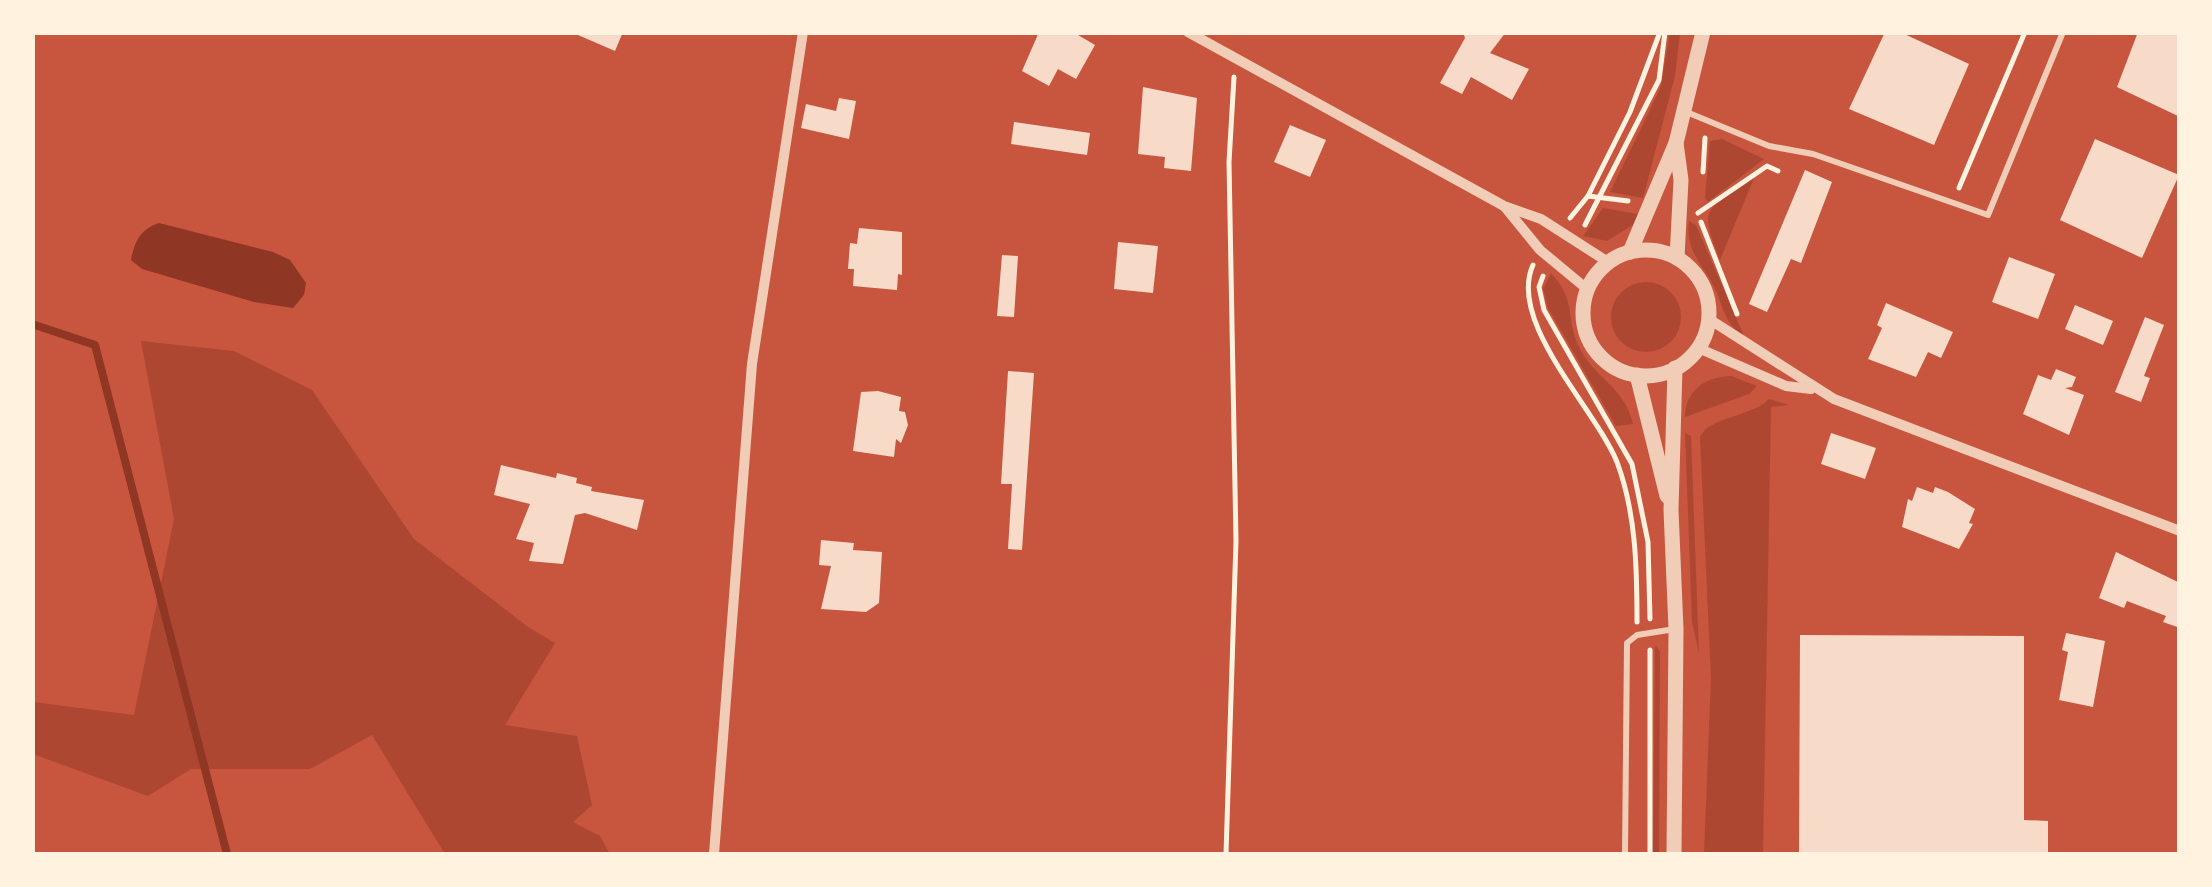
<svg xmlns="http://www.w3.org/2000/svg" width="2212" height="887" viewBox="0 0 2212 887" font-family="'Open Sans',sans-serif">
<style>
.green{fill:#ae4732}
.water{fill:#8f3625}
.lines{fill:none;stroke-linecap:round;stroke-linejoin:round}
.stream{stroke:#8f3625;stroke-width:8}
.building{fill:#f7dbc8}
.path{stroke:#fff3e0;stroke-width:5}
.service{stroke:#f1ccb7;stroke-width:6}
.minor{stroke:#f1ccb7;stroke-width:10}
.tertiary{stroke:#f1ccb7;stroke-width:15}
</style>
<rect width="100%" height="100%" fill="#c8553d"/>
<g class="green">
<path d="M1670,33H1680L1675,76L1643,198L1610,192L1660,89Z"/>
<path d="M1722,139L1764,159L1708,202L1705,198L1710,141Z"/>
<path d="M1754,178L1720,260C1697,201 1707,213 1754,178Z"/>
<path d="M1603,208L1638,214L1634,224L1607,241L1583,236Z"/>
<path d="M1689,221L1696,225L1744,336C1721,322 1724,302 1711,281C1698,260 1686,248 1689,221Z"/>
<path d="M1551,273C1577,301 1565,317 1579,347C1594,378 1625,387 1633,424L1616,426L1548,308L1543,289Z"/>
<circle cx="1646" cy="317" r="35"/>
<path d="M141,341L234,351L312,390L414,539L528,627L555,643L505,725L577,736L592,805L573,822L600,836L610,854H445L372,735L310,769H191L148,796L33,754V702L134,715L174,519Z"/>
<path d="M1731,376L1757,386L1749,394L1685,417C1685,390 1706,377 1731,376Z"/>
<path d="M1769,399L1789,405L1771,407L1763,854H1704L1711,678L1700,437C1710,416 1752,417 1769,399Z"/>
<path d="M1685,433L1691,436L1699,653L1692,622Z"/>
<path d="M1655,645L1660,652L1659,854H1653Z"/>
</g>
<path class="water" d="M159,223L273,252L290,260L306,283L304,295L293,308L254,302L142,269L131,260C135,240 140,230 159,223Z"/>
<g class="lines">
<path class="stream" d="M32,324L95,345L227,854"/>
</g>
<g class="building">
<path d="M571,32H623L615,51Z"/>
<path d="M1039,32H1073L1095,45L1076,79L1058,69L1049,86L1022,71Z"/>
<path d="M1463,32H1506L1490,53L1529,69L1512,100L1471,77L1462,94L1440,83L1465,38Z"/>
<path d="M1885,32H1900L1969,64L1934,145L1849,109Z"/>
<path d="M2138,32H2180V117L2117,87Z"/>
<path d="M1143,87L1197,98L1191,171L1164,168L1165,157L1138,154Z"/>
<path d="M839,98L856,101L849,139L801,128L806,104L836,111Z"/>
<path d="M1014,122L1090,133L1087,155L1011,144Z"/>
<path d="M1290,125L1326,140L1310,177L1274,162Z"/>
<path d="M2095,139L2179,175L2142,258L2060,220Z"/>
<path d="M1805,170L1832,182L1801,263L1791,259L1767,312L1749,304Z"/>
<path d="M859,228L902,232V275L898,274L897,290L853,286L854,269H848L850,243L857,244Z"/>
<path d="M1118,242L1158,246L1153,293L1114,289Z"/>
<path d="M1002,255L1018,256L1014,317L997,316Z"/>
<path d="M2009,257L2055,274L2038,319L1992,302Z"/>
<path d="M1886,303L1953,332L1941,358L1928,352L1916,377L1868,359L1882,328L1877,325Z"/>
<path d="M2075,305L2113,321L2103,345L2065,329Z"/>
<path d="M2145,317L2164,325L2144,376L2150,378L2141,402L2115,392Z"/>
<path d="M2056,369L2076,377L2072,387L2065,388L2084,395L2069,435L2023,414L2038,375L2051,380Z"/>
<path d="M1008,371L1034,373L1022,550L1008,549L1012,484H1001Z"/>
<path d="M878,391L901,397L899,411L905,412L908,425L901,443L896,439L894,457L853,451L861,392Z"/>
<path d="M1831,433L1876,448L1865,479L1821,464Z"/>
<path d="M501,465L556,478L557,473L577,478L576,483L592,487L591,491L644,500L637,530L585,513L575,515L563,564L529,561L534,543L516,539L530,504L494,495Z"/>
<path d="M1917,487L1933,493L1935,487L1948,492L1975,509L1969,523L1973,524L1959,549L1902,527L1908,499L1912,501Z"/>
<path d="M821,540L854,543L853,550L882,552L879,603L866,612L821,609L831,566L819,565Z"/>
<path d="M2116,552L2180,583V628L2163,622L2166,616L2127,601L2124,608L2099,598Z"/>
<path d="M2066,633L2105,641L2093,707L2059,700L2068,652L2062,650Z"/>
<path d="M1800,635L2024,636V820L2048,821V854H1799Z"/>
</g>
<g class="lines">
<g class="path">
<path d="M1703,172L1705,138"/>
<path d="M1959,188L2025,32"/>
<path d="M1588,196L1630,112L1660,32"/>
<path d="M1698,213L1767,166L1778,171"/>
<path d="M1570,218L1588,196L1628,201"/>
<path d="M1701,222L1737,314"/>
<path d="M1585,225L1659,80L1665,32"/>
<path d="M1533,265C1507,322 1595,408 1617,462C1636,513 1637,568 1637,622"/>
<path d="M1543,276L1539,287L1544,310L1632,464L1648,542L1650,619"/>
<path d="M1226,854L1236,541L1229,162L1234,77"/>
<path d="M1650,854V650"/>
</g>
<g class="service">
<path d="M1684,111L1769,146L1813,154L1988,215L2063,32"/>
<path d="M1625,854L1627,643L1637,635L1675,629"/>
</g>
<g class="minor">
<path d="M1188,32L1504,206L1541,219L1608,262"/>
<path d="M1505,207L1540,250L1587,289"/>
<path d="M1709,319L1834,399L2180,531"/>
<path d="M1698,348L1786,386L1811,389"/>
<path d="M714,854L752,364L803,32"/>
</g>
<g class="tertiary">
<path d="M1676,143L1681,180L1677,258"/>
<circle cx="1646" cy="313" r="63"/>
<path d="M1630,252L1676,143L1703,32"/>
<path d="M1637,375L1667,496"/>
<path d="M1674,854L1676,629L1671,510L1675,368"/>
</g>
</g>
<rect width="2212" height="887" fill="none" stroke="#fff3e0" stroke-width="70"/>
</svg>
